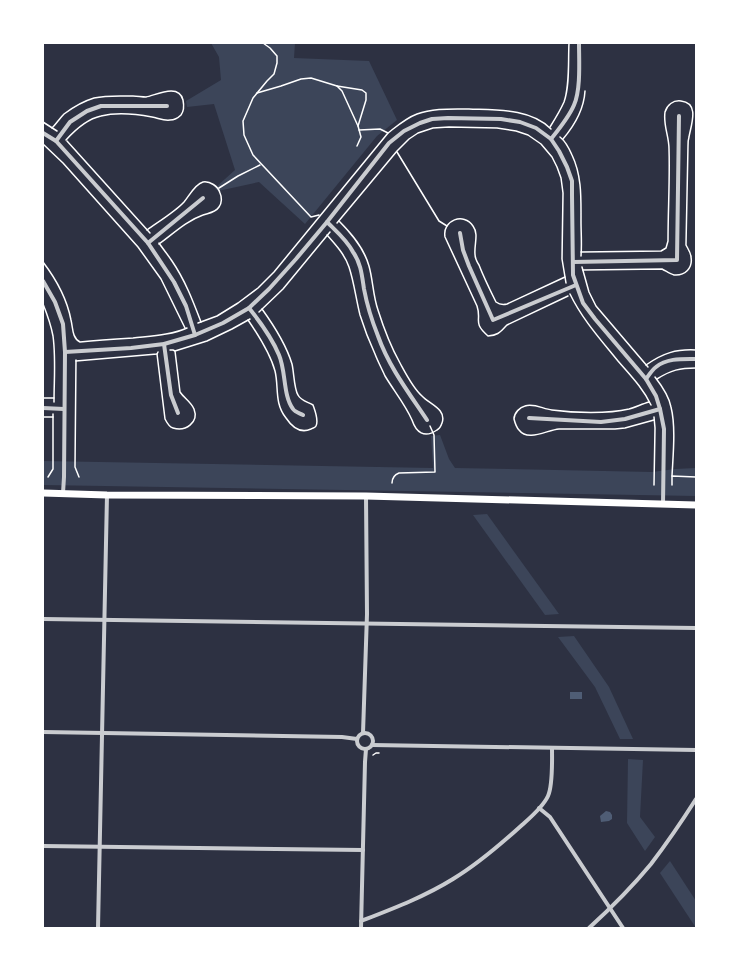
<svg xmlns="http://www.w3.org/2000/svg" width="739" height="971" viewBox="0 0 739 971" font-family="'Archivo Narrow',sans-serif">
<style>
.green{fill:#3c4559}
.water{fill:#4f5d75}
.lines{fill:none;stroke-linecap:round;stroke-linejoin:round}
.path{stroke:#fff;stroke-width:1.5}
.minor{stroke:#caccd0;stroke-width:4}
.secondary{stroke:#fff;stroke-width:7}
</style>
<rect width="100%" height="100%" fill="#2d3142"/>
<g class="green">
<path d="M211,43H295L294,58L369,61L397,120L377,136L305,224L259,182L218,191L215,188L235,170L214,104L187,107L186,101L221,80L219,57Z"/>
<path d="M440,435L449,459L455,468L652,472L675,469L696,468V496L43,485V461L433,468L431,436Z"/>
<path d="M487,514L559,614L545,615L473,515Z"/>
<path d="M574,636L609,687L633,739H620L595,687L558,637Z"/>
<path d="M628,759L643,760L640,817L655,837L645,851L627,823Z"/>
<path d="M670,861L696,901V928L660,873Z"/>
</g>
<g class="water">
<rect x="570" y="692" width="12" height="7"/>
<path d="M606,811L610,812L612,815V819L609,821L601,822L600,816Z"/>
</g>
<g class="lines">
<g class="path">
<path d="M263,43L270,48L277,56V63L274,74L267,81L253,98L243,121L244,135L253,155L311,217L319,215"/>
<path d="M337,86L362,90L366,93V100L358,126"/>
<path d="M257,93L281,86L301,79L311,78L337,86L342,91L358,126L361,137L357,146"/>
<path d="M43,122L57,131"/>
<path d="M550,127C555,119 560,111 564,102C570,85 568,61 569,43"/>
<path d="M52,128C56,124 60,118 64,114C72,108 84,101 94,98C107,95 120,96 133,96C137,96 142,97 146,97C156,95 179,83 183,100C184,105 184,111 181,115C178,118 175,120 170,120C164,121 158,118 152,117C136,114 117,112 101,116C87,119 75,130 66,140"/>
<path d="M359,130L380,129L388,133"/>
<path d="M560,137C565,141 569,148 572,155C582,176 581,198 581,221C581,233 582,244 581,256"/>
<path d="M563,139C574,126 584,109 585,91"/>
<path d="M67,141L150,233"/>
<path d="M43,144L63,163L138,247L161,279L185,328"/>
<path d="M397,152L439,221L447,226"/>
<path d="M219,188L238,176L260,165"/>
<path d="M337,223L397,151L409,139L418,133L433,128L449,127L497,128L516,131L528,135L541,144L552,157L557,167L561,178L563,193L562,259L566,283"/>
<path d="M147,230C158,222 176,211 184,202C189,196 195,184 203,182C210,181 218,186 220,193C222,197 222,203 219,207C215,213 208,213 203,215C186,221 173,234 159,244"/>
<path d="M327,235C336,245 345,255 349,267C354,282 356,299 360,315C364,328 369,341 375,354C378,362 382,369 385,376C394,391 405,404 412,420C416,432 424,439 437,430C439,429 441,426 442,423C447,409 429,404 422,396C413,388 406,374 400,363C391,347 384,329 378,310C373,296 373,280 369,266C364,248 352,234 339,221"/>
<path d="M159,243C163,249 168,255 172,261C185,280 193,301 201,322"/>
<path d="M581,252L661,251L666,248L668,241C668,210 670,179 669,149C669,136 663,125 665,112C667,105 673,100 681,101C700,103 691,125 689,137C688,140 688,143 688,146L686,245C688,249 691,253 691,257C693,268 685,276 674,275C670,274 666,271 662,269L583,270"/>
<path d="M43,262C56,279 67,299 71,320C73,328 72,338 80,342C98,340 115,339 133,338C150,336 172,335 187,328"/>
<path d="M582,267L589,292L596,306L648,367"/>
<path d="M565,277L507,304C503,305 500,305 496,302C490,290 484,278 479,265C477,262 475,258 475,254C474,245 479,234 473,226C464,212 442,220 445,237L477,306C482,321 472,322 488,336C499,335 500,332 507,325L568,296"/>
<path d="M570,294C582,319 601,340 618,361C630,375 643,388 651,405"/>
<path d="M43,304C47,314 51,325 53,336C56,358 54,380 54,402"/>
<path d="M259,312L283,289L330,232"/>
<path d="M248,320C259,336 270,353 275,371C279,387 274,403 286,418C292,427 300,434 311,429C313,428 315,428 316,426C319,420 315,411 313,405C308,402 301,401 298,395C294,389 294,372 292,364C286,344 275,327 262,309"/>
<path d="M198,323L217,316L238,303L258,288L274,272L388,133C397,126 406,118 417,114C433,108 451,109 469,109C495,110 531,108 551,129"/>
<path d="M175,351L207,341L232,329L250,319"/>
<path d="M157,354L165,419C167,423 169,427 173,428C186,432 199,422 194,409C191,402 184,398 180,392L175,351L173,350H170"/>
<path d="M76,360L75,467L79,477"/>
<path d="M76,361L157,354L158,352"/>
<path d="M646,365C663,353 676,349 696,350"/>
<path d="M655,377C662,386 669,396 671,407C676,427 673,456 672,476"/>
<path d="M657,379C671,370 680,368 696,368"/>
<path d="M43,398H54"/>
<path d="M649,402C642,404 636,407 629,409C608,414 574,413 552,410C543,409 534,403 525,406C520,407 514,413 514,419C515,423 516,427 519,430C528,442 547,430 559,429H615L625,428L654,420"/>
<path d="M43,417H53"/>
<path d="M654,417L655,428L654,485"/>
<path d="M48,477L53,469V414"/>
<path d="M392,483C392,478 394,475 399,473L435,472L434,435L430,426"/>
<path d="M672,485V476L696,477"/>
<path d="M373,755L376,753H379"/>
</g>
<g class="minor">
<path d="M43,133L56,141L148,243L174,282L186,306L195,335"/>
<path d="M551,139C559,129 569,117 574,105C581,89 579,61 579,43"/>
<path d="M56,141L70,122L87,111L101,106H167"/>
<path d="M327,222C336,231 347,240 353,252C361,263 362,276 364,289C367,305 372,321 378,336C389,367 409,393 427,420"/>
<path d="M460,233L463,250L469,266L493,320L576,285"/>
<path d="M148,243L203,198"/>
<path d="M573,262L677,260L679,116"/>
<path d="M43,281L55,302L63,324L65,352L64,477L63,493"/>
<path d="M249,308C261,323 272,338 279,355C286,371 283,396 293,409C295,412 299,413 303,415"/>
<path d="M164,344L171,395L178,413"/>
<path d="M65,352L131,348L164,344L195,335L223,323L249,308L269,289L296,259L327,222L389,143L404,131L420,123L432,119L448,118L501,119L520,122L536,128L551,139L559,151L567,167L572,181V195L573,275L583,303L595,319L646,379L656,396L660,409L664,429L663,504"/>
<path d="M646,379C649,375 652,370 656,367C667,358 682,359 696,359"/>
<path d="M43,408L64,409"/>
<path d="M529,418L601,422L625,419L660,409"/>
<path d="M43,619L696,628"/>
<path d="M43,732L342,737L357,739"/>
<path d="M363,733L367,614L366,496"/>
<circle cx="365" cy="741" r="8"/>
<path d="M372,745L696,750"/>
<path d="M539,808L550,817L623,928"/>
<path d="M43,846L363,850"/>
<path d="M361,921C392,909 424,897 453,879C478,864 500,845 522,825C531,817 543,807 548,796C553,785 552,760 552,748"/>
<path d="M98,928L107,495"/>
<path d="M361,928L365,762L366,749"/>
<path d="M589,928C611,908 632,887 651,864C667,843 682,821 696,799"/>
</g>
<path class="secondary" d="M43,493L107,495L366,496L696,505"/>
</g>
<rect width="739" height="971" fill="none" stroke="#ffffff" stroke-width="88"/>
</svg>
